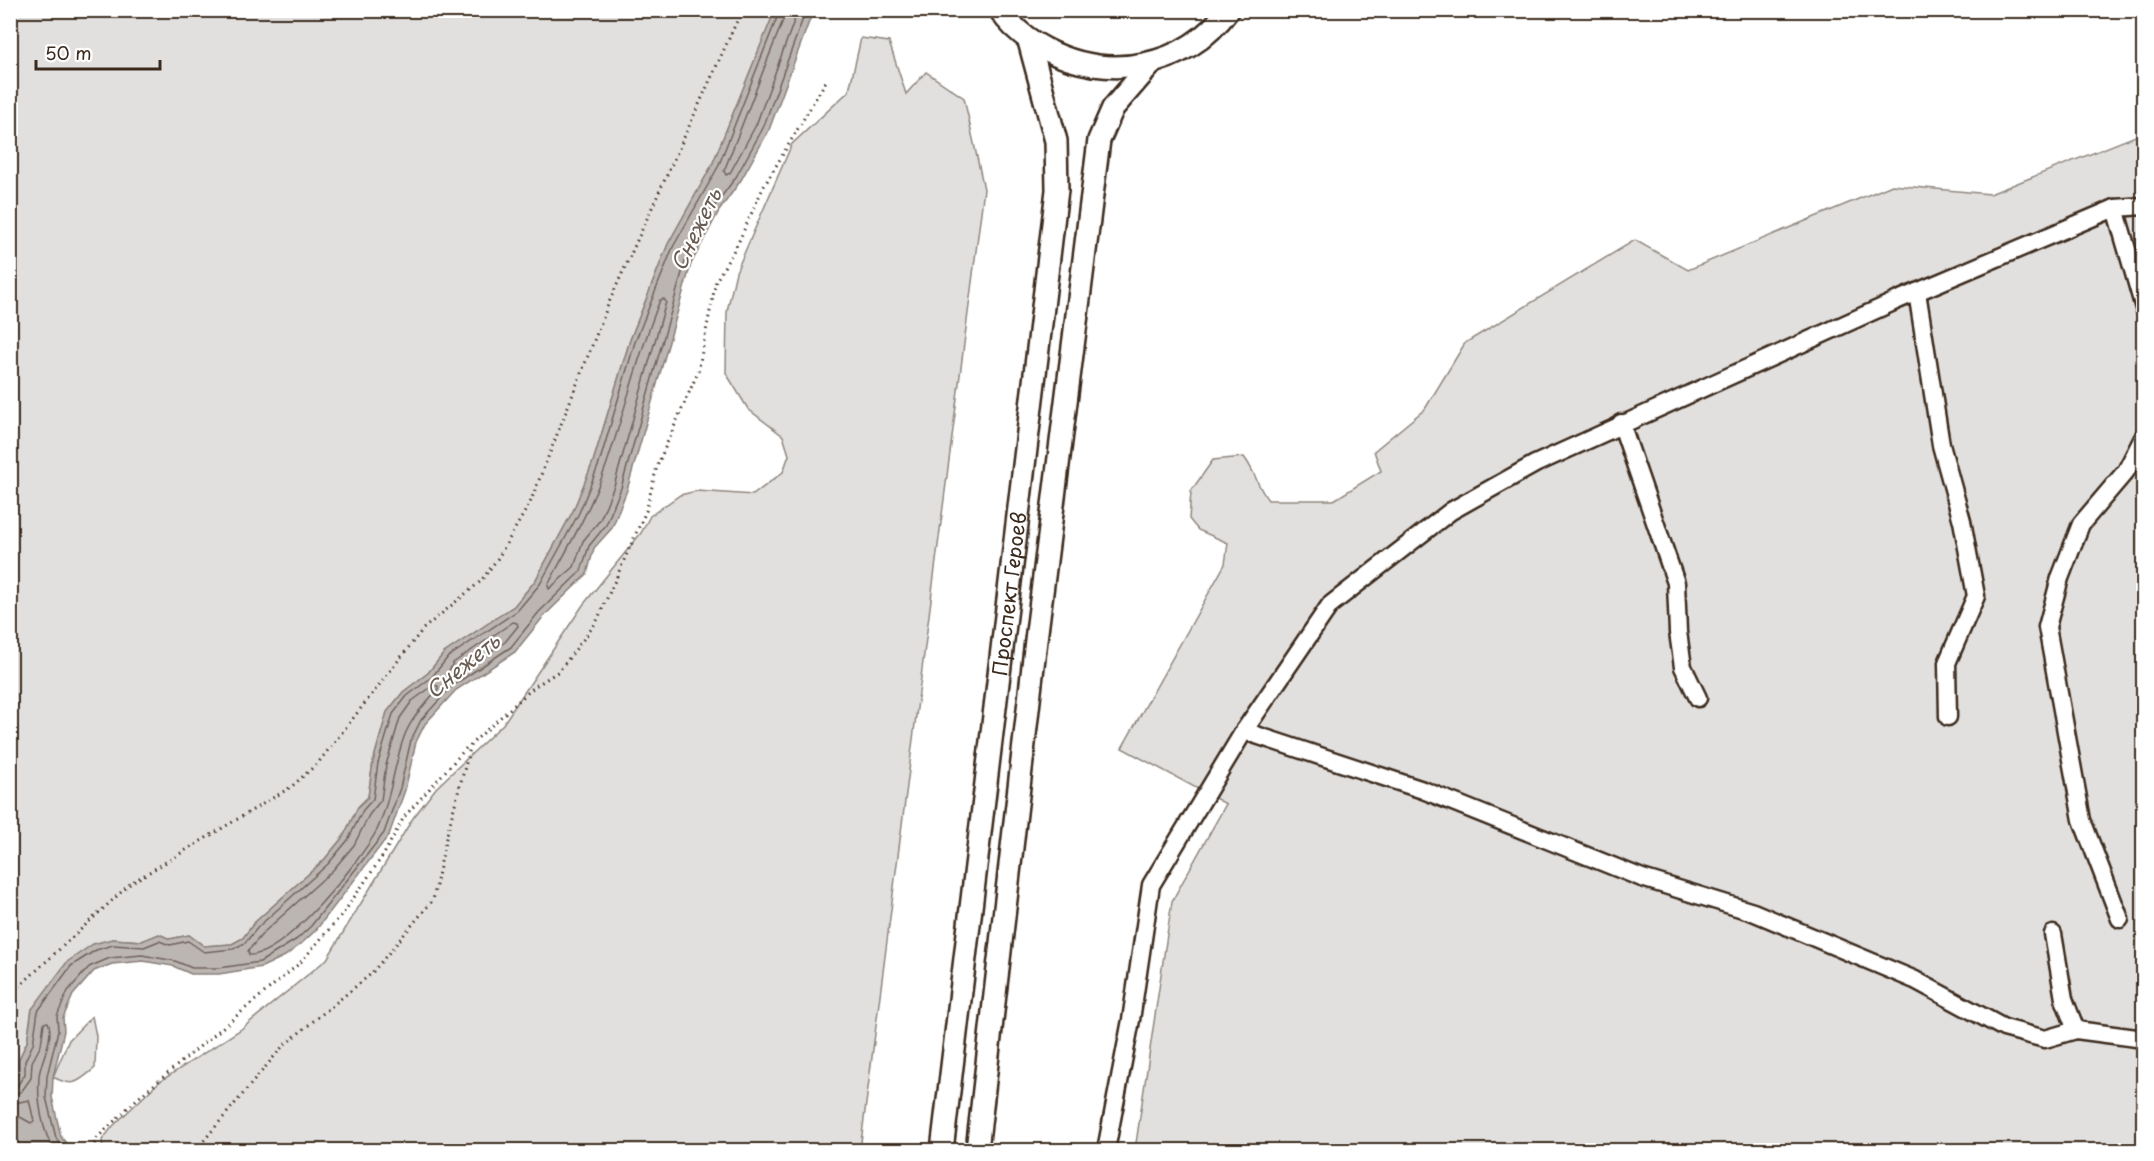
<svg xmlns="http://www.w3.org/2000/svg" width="2154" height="1161" viewBox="0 0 2154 1161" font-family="'Playpen Sans',sans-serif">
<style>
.green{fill:#e2e0de;stroke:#8e857e;stroke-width:1.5}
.water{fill:#bcb6b3;stroke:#887e77;stroke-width:1.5}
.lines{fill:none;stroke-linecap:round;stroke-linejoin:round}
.shore{stroke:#6f625a;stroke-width:1.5}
.minor-casing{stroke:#3b2a1e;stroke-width:21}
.major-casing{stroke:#3b2a1e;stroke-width:26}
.path{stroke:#3b2a1e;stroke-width:3;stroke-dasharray:1.5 4.5;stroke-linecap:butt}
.minor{stroke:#fff;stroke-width:16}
.major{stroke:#fff;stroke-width:21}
.labels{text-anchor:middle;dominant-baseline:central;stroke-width:4.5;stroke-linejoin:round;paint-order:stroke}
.street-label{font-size:20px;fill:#3b2a1e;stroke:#fff}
.water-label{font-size:21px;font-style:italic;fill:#685b52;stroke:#fff}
</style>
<rect width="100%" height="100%" fill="#fff"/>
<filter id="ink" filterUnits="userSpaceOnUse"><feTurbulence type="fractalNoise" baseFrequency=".0167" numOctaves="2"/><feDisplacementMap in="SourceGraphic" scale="12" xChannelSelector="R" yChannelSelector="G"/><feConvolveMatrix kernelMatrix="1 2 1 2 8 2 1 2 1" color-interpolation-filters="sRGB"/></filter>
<g filter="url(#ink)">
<g class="green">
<path d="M10,11H775L712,165L668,244L630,340L593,462L573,511L535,581L514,606L444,653L428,673L403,692L387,712L373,762L368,797L358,807L343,837L324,860L254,923L243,938L232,944L204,946L189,935L170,939L159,934L143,941L112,939L32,1009L27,1042L19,1059V1072L11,1085Z"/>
<path d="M861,38L889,42L906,94L926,72L964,98L984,189L860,1150H103L102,1140L113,1126L159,1082L240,1030L327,959L413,818L436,788L503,724L583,605L641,533L650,516L680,495L697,491L753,495L783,472L789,455L783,436L748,409L726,373L727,311L736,272L792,144L849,91Z"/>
<path d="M2143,133V1150H1135L1172,901L1226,804L1122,748L1225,564L1228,543L1198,530L1189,519L1191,491L1213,460L1244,457C1255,471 1257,486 1268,500H1334L1381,471L1374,451L1425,409L1465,343L1635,240L1688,270L1892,185L1990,194Z"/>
<path d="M92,1016L96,1036L95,1068C78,1082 74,1088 53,1077L69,1040Z"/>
</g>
<path class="water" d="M775,10L813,11L769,130L741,180L719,211L691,264L627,490L612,528L594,548L587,574L544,616L515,652L456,690L425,724L416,742L405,790L389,835L316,930L301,944L285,956L262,967L219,974H191L173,966L143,961L112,964L94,971L73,995L63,1018L64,1031L53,1077L52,1097L61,1137L72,1150H34L30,1147L17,1150L11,1129V1085L19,1072V1059L27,1042L32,1009L67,962L93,944L112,939L142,941L159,934L170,939L189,935L204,946L232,944L243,938L254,923L324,860L343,837L358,807L368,797L373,762L387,712L403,692L428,673L444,653L514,606L535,581L573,511L593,462L630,340L668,244L712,165Z"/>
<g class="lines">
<g class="shore">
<path d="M787,10L724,171L726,175L730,173L756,125L798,10"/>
<path d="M664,299L666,302L614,486L600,520L583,541L574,567L549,589L548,585C569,546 591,508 606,466C625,411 638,354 660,300Z"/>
<path d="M513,622L517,623L518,626L505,642L448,680L444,679L453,663Z"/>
<path d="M434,685L438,686V689C425,704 411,718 404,737C393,768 391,800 377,830C361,860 284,957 249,955L248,951L264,932L333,870L354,845L369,815L381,800L386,765L400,718L412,701Z"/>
<path d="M10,1088L17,1086L25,1074V1061L33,1044L38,1011L71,966L96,950L113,945L144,947L159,941L170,945L188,941L204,952L233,949L245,943L258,927L328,864L348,840L363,810L373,799L378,763L393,714L407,696L432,677L448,657L517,611L540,584L579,513L599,464L635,342L673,247L718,167L780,10"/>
<path d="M10,1095L21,1092L31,1078L32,1062L41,1045L44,1023L48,1022C55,1037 41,1059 39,1076C37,1099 42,1134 55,1150"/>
<path d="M10,1104L29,1100L34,1121L31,1123L20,1117L10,1115"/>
<path d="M65,1150L56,1138L46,1097L47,1076L58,1031L57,1016L68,991L89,967L110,958L142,955L175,961L192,968H219L260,962L297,939L311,926L384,833L400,788L411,740L421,720L452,686L511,647L539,612L581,571L589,546L606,525L621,488L685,262L713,208L736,177L763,128L806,10"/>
</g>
<g class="minor-casing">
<g id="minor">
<path d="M2115,208L2144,308"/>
<path d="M1917,292L1941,445L1962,521L1976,596L1947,663L1948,717"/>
<path d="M1621,423L1676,583L1678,632L1683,667L1698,698"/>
<path d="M1244,731L1423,790L1642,878L1753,912L1915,980L2004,1028L2045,1039L2076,1030L2144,1039"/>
<path d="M2120,919L2082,820L2047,627L2060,578L2081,524L2126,471L2144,436"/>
<path d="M2053,934L2064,999L2076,1030"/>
<path d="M1106,1150L1131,1020L1151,885L1244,731L1330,605L1451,511L1535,464L1898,300L2115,208L2144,206"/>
</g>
</g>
<g class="major-casing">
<g id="major">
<path d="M1000,10C1011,27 1028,40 1045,49C1108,82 1185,69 1228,10"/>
<path id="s1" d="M942,1150L1057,190L1056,141L1029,41"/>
<path d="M977,1150L1036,640L1099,140L1113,108L1151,64"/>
</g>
</g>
<g class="path">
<path d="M10,995L131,883L291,787L318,763L423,629L481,581L498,558L530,503L610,300L742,10"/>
<path d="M93,1150L96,1139L138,1098L300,963L344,912L384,854L404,817L469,745"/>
<path d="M196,1150L283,1046L371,974L433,900L446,838L471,744L534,687L559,671L596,623L646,511L657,466L698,372L716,281L738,243L763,188L826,81"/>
</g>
<use href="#minor" class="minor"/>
<use href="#major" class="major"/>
</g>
</g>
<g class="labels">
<g class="street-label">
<text stroke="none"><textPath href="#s1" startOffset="560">Проспект Героев</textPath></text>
</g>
<g class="water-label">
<text transform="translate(695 229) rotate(-64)">Снежеть</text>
<text transform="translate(462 665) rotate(-39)">Снежеть</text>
</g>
</g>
<rect width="2154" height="1161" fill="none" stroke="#fff" stroke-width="36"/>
<rect x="18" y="18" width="2118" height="1125" fill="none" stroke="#3b2a1e" stroke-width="2" filter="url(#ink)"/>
<path d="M36 60v9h124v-9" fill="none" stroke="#3b2a1e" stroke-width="3"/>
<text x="45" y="60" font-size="18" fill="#3b2a1e" stroke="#ffffff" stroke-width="4.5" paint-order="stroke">50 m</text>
</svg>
